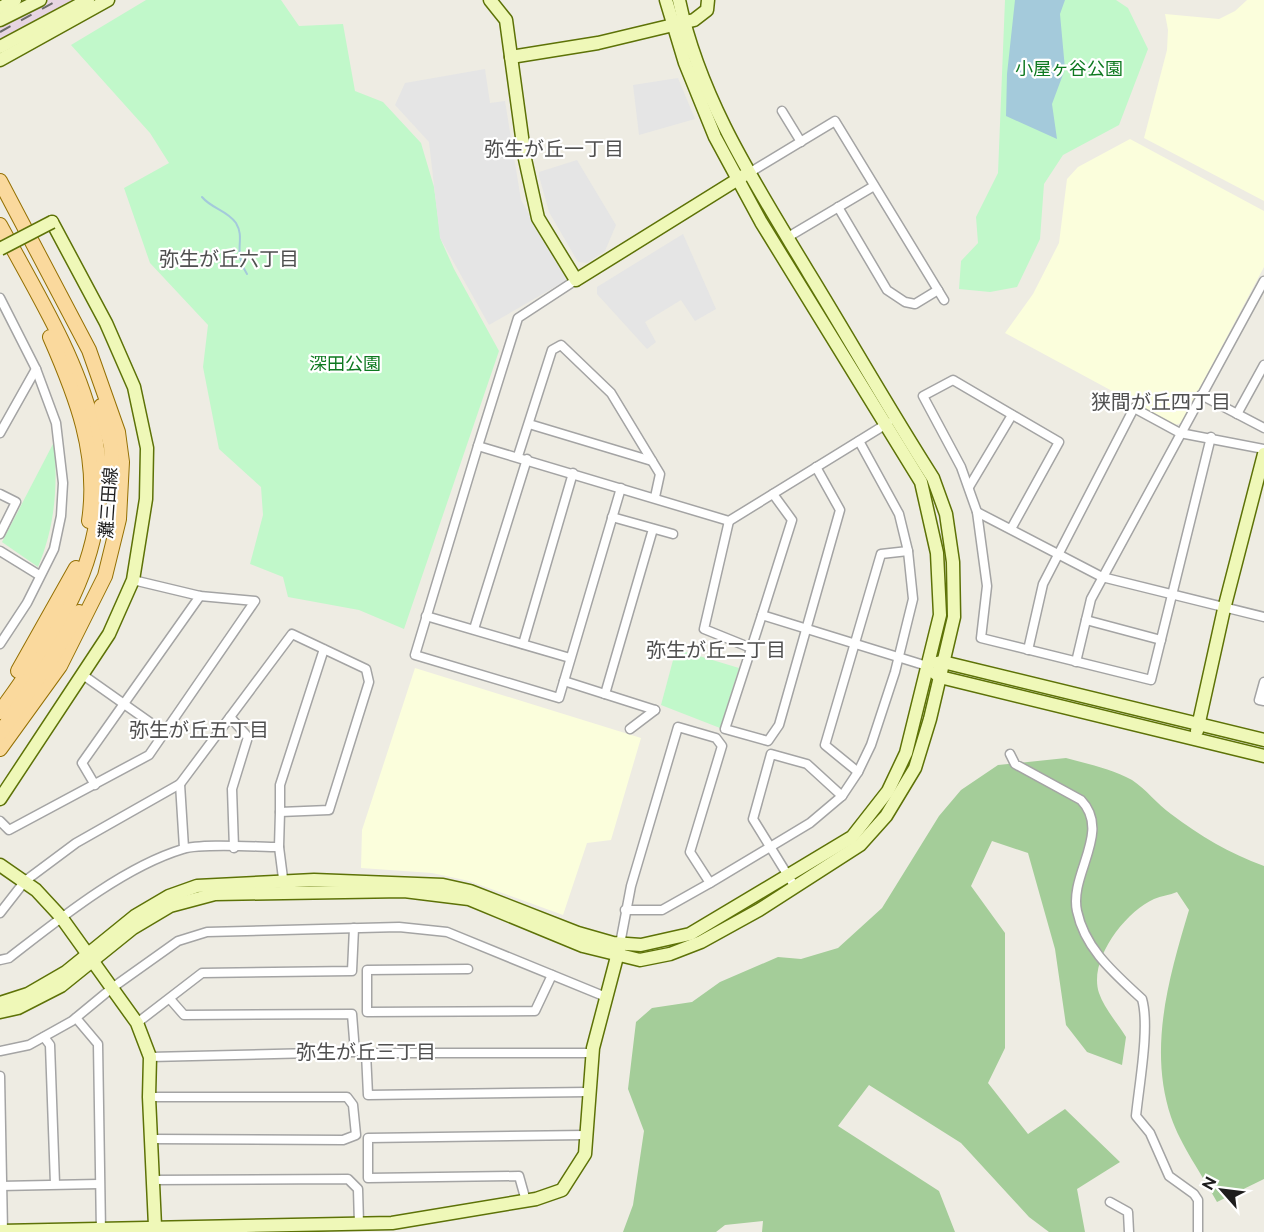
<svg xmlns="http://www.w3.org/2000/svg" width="1264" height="1232" viewBox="0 0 1264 1232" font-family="Raleway,'Noto Sans JP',sans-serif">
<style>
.industrial{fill:#e7d5e2}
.education{fill:#fbfedc}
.forest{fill:#a4cd99}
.park{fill:#c1f8ca}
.parking{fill:#e5e5e5}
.water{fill:#a4cadb}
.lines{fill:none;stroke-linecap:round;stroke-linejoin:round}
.stream{stroke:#a4cadb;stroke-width:2}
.street-casing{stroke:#a4a4a4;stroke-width:11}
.secondary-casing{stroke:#5d7207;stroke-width:15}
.primary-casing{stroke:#947003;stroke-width:16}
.street{stroke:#fff;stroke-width:8}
.secondary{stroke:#eff8b8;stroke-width:12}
.primary{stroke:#fad99d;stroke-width:14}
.rail{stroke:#6b6b6b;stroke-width:2;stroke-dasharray:12 12;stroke-linecap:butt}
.secondary-bridge-casing{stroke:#5d7207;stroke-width:15;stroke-linecap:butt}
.secondary-bridge{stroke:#eff8b8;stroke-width:12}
.labels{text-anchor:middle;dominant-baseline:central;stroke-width:4.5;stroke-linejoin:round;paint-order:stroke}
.park-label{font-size:18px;fill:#0e7920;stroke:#fff}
.street-label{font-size:18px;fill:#1d1d1d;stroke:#fff}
.neighbourhood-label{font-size:20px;fill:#505050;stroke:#fff}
</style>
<rect width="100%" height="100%" fill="#eeece3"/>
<path class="industrial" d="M47,0H74L0,40V26Z"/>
<g class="education">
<path d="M1247,0H1264V201L1144,138L1167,50L1168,30L1165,14L1219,19L1235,11Z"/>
<path d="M1130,139L1264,211V267L1181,423L1175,425L1005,333L1033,294L1059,243L1067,179L1078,167Z"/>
<path d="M415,668L641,738L611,840L587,843L563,915L469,881L432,873L361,868L362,830Z"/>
</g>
<path class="forest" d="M1066,758C1088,764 1112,769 1132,780C1146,789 1157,804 1171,814C1200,836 1229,853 1264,866V1179L1217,1202C1203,1176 1180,1144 1171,1117C1148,1048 1169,977 1189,910L1177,892C1170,895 1161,896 1154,899C1125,912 1088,960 1099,993C1104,1008 1118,1024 1126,1037L1122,1065L1087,1052L1066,1025L1055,949L1028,853L992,841L971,886L1005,933V1048L988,1083L1028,1134L1065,1109L1120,1162L1077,1189L1085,1232H1049L1029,1217L961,1143L869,1085L838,1126L939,1191L955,1232H762L763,1221L725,1225L716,1232H623L633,1205L644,1131L628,1089L636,1022L652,1008L692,1002L720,982L778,957L801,959L838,948L882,908L939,816L961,790L998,765Z"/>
<g class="park">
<path d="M146,0H281L299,26L343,24L355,91L383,102L421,143L434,187L441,240L454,269L499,351L404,629L359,610L288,597L283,577L250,564L263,515L261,487L219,449L203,367L208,325L150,263L124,188L169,163L150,133L71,45Z"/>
<path d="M1005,0H1116L1128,8L1148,49L1119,125L1063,155L1044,184L1040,239L1017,287L990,292L959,289L961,261L978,243L976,217L998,173Z"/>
<path d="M54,442C58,487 55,526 38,567L2,542Z"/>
<path d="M676,649L739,668L720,728L661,705Z"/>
</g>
<g class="parking">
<path d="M485,69L490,103L505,101L521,200L567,280L489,325L440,238L429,142L395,105L405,83Z"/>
<path d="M678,78L695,119L639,135L633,85Z"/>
<path d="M577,160L616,225L605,251L587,263L578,262L549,212L539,176V172Z"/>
<path d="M683,234L716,309L695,321L681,300L645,322L656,342L647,349L597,294V287Z"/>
</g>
<path class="water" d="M1015,0H1065L1060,14L1065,69L1052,104L1057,139L1006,116L1007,74Z"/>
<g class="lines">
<path class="stream" d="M202,197C212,209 227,210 236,223C246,240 232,250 247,274"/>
<g class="street-casing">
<g id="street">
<path d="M782,111L801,142"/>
<path d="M749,173L835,121L944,300"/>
<path d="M838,207L887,290L905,302L915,304L938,290"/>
<path d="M788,237L874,186"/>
<path d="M576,280L518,318L478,446L729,521L888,423"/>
<path d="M0,298L36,369L56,423L63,483L61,516L54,549L27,603L0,644"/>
<path d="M1201,395L1264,428"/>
<path d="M1237,414L1264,365"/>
<path d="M529,424L652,461"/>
<path d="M0,433L36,369"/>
<path d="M478,446L415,655L559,698L621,488"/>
<path d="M518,456L552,350L561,345L611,393L660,474L655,497"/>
<path d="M969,487L1012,415"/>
<path d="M0,494L16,502L0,534"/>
<path d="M773,494L792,520L762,615L927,666"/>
<path d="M977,512L987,586L981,638L1151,680L1211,437"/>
<path d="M612,517L673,534"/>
<path d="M729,521L704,629L751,648"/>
<path d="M1011,529L1059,442L953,380L923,396L961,467L977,512L1102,577L1264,617"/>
<path d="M0,551L39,575"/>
<path d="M762,615L725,729L768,741L779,725L840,510L816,467"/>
<path d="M426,616L570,658"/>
<path d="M1086,620L1161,640"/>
<path d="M474,629L527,459"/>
<path d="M523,644L573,473"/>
<path d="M1028,650L1043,584L1134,408L1180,433L1264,449"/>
<path d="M1076,662L1091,599L1264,281"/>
<path d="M83,675L165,733"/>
<path d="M564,681L655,710"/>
<path d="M1264,682L1259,700L1264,701"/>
<path d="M605,694L653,529"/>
<path d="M230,717L248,737L232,789L234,848"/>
<path d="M630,729L655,710"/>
<path d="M1010,754L1015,764L1081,800C1112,832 1069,874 1077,911C1085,949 1114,973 1142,999C1150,1027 1139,1085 1136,1116L1150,1133L1169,1176L1194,1194L1198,1200V1232"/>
<path d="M858,772L825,745L881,554L908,551"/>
<path d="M180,784L184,848"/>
<path d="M95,785L82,763L200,596"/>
<path d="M280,812L279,847L284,886"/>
<path d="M0,821L9,830L149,755L255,601L200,596L133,580"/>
<path d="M795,887L753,819L771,754L807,764L842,796"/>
<path d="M625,910H662L710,883L810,823L842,796L858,772L871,745L895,672L913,599L908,551L899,514L859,441"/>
<path d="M0,913L25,881L76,843L180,784L292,634L366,669L369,682L329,810L280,812V785L324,649"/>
<path d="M620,944L631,886L678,727L716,738L722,746L690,852L710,883"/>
<path d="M0,960L9,958C58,920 123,867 183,849C201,843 257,847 279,847"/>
<path d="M468,969L367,970V1012L535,1011L552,975"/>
<path d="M76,1018L98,1044L101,1232"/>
<path d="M137,1023L202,973L352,971L354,928"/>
<path d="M44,1037L50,1045L55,1184"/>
<path d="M0,1051L29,1045L72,1021L112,988L178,941L207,932L399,927L447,932L606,997"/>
<path d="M150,1057L355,1052L352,1014L184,1015L170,999"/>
<path d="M0,1076L3,1232"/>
<path d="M588,1092L368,1095L366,1053H592"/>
<path d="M149,1097H347L353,1105L356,1135L343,1140L151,1139"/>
<path d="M152,1180L348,1179L358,1189L359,1224"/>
<path d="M0,1186L99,1184"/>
<path d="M526,1201L519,1176L368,1178V1138L586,1135"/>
<path d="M1110,1202L1128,1212L1129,1232"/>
</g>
</g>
<g class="secondary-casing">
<g id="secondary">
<path d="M490,0L506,20L525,159L538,218L576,280L743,176"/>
<path d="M0,8L15,0"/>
<path d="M0,20L40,0"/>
<path d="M0,47L88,0"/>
<path d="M511,57L598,43L694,20L707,10L708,0"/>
<path d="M0,60L108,0"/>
<path d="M937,663L943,662L1264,740"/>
<path d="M935,673L940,677L1264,756"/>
<path d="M1197,731L1224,609L1264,454"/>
<path d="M0,799L109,634L133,580L146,499L147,448L134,387L106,323L52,222"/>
<path d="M0,865L36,890L61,917L137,1023L150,1057L149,1097L155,1226"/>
<path d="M0,1003L28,994L66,972L135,916L169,896L197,886L314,880L443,885L470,891L578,933L613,943L641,945L690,934L852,837L888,791L906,753L940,615L937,553L921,482L761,222L715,137L685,63L666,0"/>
<path d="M0,1012L18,1008L61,986L133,928L170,906L215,894L404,891L469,899L583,946L640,960L670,954L701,942L759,910L860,845L886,816L915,768L930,719L954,617L953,562L946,514L933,478C890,411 851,342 810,275C758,188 700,101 679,0"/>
<path d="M0,1231L392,1223L536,1199L562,1190L585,1154L593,1048L619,949"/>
</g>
</g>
<g class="primary-casing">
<g id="primary">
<path d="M0,181L89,350L118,432L122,462L119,519L105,576L60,666L0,749"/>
<path d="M0,225C67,349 140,453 73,596C54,637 26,675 0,712"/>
<path d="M50,337C76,396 99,454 89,521"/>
<path d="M101,406L111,446L113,490"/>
<path d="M18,671L76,568"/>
<path d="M0,733L52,658L79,612"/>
</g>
</g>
<use href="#street" class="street"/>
<use href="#secondary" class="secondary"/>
<use href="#primary" class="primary"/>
<path class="rail" d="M0,32L58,0"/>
<g class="secondary-bridge-casing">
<path id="secondary-bridge" d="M0,249L52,222"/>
</g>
<use href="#secondary-bridge" class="secondary-bridge"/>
</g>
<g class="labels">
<g class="park-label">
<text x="1069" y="68">小屋ヶ谷公園</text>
<text x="345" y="363">深田公園</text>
</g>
<g class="street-label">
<text transform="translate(108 503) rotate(-86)">灘三田線</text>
</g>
<g class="neighbourhood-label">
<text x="554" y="149">弥生が丘一丁目</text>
<text x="229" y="259">弥生が丘六丁目</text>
<text x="1161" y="402">狭間が丘四丁目</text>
<text x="716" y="650">弥生が丘二丁目</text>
<text x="199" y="730">弥生が丘五丁目</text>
<text x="366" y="1052">弥生が丘三丁目</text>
</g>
</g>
<g transform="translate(1222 1190) rotate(298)" stroke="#ffffff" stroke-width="4.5" paint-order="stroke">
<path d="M0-4.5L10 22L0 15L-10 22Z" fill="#1d1d1d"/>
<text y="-9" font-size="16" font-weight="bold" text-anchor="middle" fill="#1d1d1d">N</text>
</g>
</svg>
